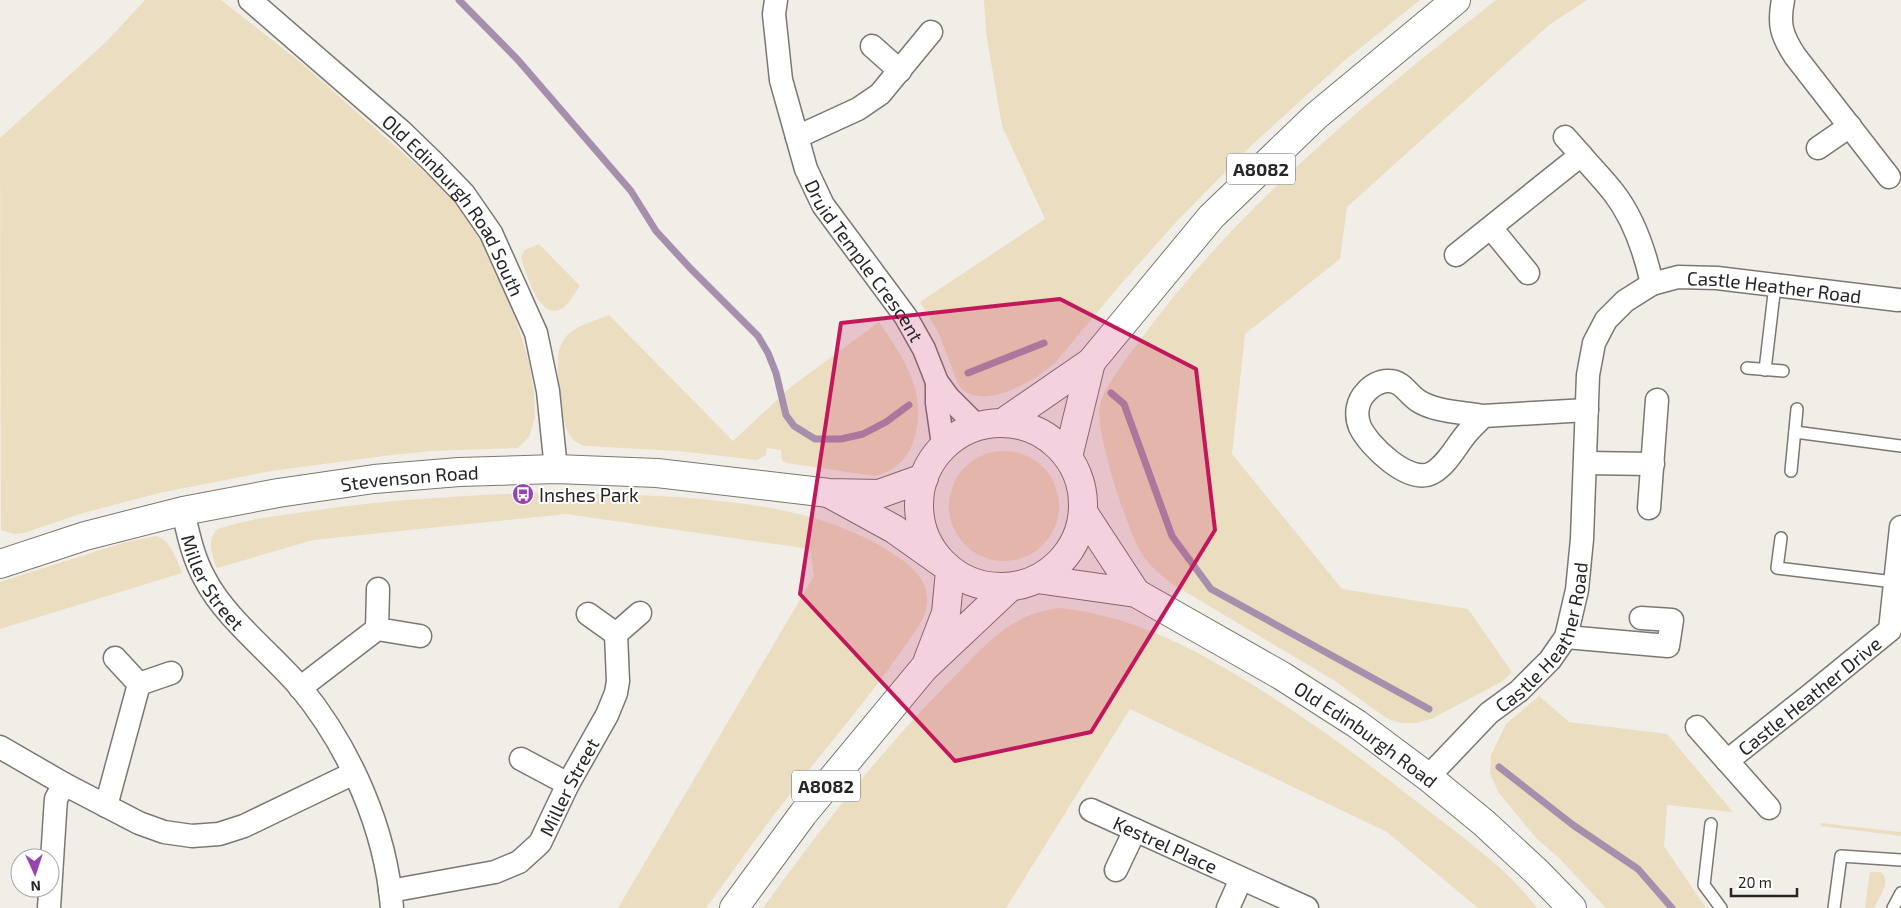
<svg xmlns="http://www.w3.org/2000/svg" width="1901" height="908" viewBox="0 0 1901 908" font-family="'Exo 2',sans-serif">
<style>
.green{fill:#ebddc0}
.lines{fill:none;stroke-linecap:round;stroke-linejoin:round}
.stream{stroke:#a58fad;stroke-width:7}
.lane-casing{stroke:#7b7873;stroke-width:14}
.street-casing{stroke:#7b7873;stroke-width:25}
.secondary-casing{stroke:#7b7873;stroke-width:30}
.primary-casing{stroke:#7b7873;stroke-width:30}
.lane{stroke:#fff;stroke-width:11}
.street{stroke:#fff;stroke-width:22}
.secondary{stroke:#fff;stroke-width:28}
.primary{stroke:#fff;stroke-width:28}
.marked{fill:#c2185b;fill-opacity:0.2;stroke:#c2185b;stroke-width:4;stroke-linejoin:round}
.labels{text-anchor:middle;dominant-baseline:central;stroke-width:4;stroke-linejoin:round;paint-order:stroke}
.shield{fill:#fff;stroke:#686766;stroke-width:1}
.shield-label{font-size:18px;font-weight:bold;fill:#272624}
.street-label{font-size:19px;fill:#272624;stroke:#fff}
.poi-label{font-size:19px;fill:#272624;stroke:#fff;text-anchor:start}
</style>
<rect width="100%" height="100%" fill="#f1eee8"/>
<g class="green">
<path d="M145,0H221L299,61L431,178L459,208L484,246L504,288L518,326L529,362L534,392L535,418L529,437L518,448L432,451L383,456L271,471L159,493L83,513L24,533L14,534L1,530L0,138L107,41Z"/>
<path d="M984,0H1420L1344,61L1253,144L1177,221L1120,285L1054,364C1034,381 982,413 959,386L939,334L920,302L1045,219L1002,126L986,33Z"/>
<path d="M1496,0H1587L1549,25L1347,207L1340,259L1245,334L1232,454L1342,589L1468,609L1512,672L1503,681L1431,719L1416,723H1401L1386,718L1335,681L1174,585C1163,577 1152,568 1143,556C1128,533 1094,430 1100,405C1104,387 1127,358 1138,343C1235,209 1367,101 1496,0Z"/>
<path d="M539,244L580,286C574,293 570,303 563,308C539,323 527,274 521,258L524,250Z"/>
<path d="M609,315L733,441L792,386L879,322C906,362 930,396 912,445C906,461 892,472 875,476L786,463L782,460L781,450L767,448L766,455L757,460L678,451L586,446C577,444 572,440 568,432C562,420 557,375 558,360C558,353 560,344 565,338C574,326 595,321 609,315Z"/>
<circle cx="1004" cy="506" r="55"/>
<path d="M557,492C597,493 636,495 676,497C753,503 833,512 898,557C914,568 930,584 927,605C924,623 910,638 900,653C863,706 820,754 781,806C755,839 731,874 706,908H618L814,576L810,549L566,514L313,540L217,568C212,556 206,539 218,529C246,519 276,516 304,512C388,499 473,495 557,492Z"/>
<path d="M156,536C172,541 176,559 182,573L0,629V582L126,542Z"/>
<path d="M1059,608C1133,615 1199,651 1261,690C1317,725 1369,764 1421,805C1461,836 1506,867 1537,908H1478L1387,832L1130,709L1006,908H763C821,828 881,750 951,680C971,660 991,636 1016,622C1029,614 1044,610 1059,608Z"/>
<path d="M1539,696L1569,722L1667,734L1733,812L1667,805L1664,846L1706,908H1606L1559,858L1537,839L1499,793L1490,774L1491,755L1506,724Z"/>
<path d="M1821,823L1901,832V836L1821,826Z"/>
<path d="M1870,872H1881C1892,882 1879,897 1874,908H1865Z"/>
</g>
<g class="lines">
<g class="stream">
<path d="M459,0L518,60L631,191L656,231L690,268L758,336L768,353L776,373L786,415L794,426L815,439H841L863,434L886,422L909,405"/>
<path d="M968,373L1044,343"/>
<path d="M1111,393L1124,404L1172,536L1211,589L1429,709"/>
<path d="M1499,767L1573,825L1638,869L1672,908"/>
</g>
<g class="lane-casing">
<g id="lane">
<path d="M1747,368L1783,371"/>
<path d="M1765,370L1775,285"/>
<path d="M1795,432L1901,446"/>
<path d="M1791,471L1797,409"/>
<path d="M1781,538L1777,568L1894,582"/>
<path d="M1711,824L1704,885L1721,908"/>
<path d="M1834,908L1841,856L1901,860"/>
<path d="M1893,908L1901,893"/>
</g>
</g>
<g class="street-casing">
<g id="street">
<path id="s1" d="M250,0L401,131L433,162L464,194L491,233L536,333L548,391L556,469"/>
<path id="s2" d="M776,0L774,14L781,80L806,169L823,205L906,317L924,349L937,382L948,397L976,425"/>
<path d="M1783,0C1778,25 1782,36 1795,56L1889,177"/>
<path d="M872,46L900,71"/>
<path d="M797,137L858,109L880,94L931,32"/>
<path d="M1565,137L1581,155"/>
<path d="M1818,148L1850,126"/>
<path d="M1491,228L1528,273"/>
<path d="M1456,255L1581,155C1592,168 1604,180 1614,193C1634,219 1645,252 1652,284"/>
<path d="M937,382V403L943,445"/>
<path d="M1483,416C1462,412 1434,412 1417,400C1407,393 1402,381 1389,381C1381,380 1371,386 1366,392C1357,401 1355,415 1360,427C1369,446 1409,485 1432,473C1447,465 1456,446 1467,433C1472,427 1478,422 1483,416L1587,410"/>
<path d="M1586,463L1653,464"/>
<path d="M1649,508L1657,400"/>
<path id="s3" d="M183,511C188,533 193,558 205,579C225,618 271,653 300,687C350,748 386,829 392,908"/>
<path d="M378,589L377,629L420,636"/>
<path d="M588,614L616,634L640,613"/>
<path d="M1566,637L1668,646L1672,620L1641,618"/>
<path d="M115,658L139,684L171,673"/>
<path d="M300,688L377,629"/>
<path d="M1697,727L1769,808"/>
<path d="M0,747L64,784L139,823L164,832L192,836L219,834L244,826L354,773"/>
<path d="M521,759L568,784"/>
<path id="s4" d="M1727,761L1809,696L1890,630L1901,527"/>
<path id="s5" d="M1428,777L1489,713L1519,691L1550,660L1566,637L1577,590L1582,539L1588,375L1594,343L1606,320L1625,301L1652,284L1678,277L1717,278L1898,300"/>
<path d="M106,806L139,684"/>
<path id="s6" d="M1091,810L1307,908"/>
<path d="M1116,870L1135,830"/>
<path id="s7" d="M390,891L495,872L519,862L540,843L568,784L607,715L616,693L618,681L616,634"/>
<path d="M49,908L55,813L56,799L64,784"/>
<path d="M1228,908L1241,879"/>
</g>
</g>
<g class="secondary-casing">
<g id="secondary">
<path d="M832,495L894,529L942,563"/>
<path d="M1083,512L1136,593"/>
<path id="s8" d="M0,564L85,536L183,511L278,493L374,479L459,472L556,469L657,473L829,493L879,494L924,478"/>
<path id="s9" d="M1037,579L1136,593L1282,676L1357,724L1428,777L1484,823L1537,872L1572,908"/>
</g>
</g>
<g class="primary-casing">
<g id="primary">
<path d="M1004,422L1091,362L1211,217L1316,116L1456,0"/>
<circle cx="1001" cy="505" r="82"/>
<path d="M1068,457L1091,362"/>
<path d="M928,660L946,613L950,571"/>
<path d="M734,908L803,814L924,668L1010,587"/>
</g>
</g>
<use href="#lane" class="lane"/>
<use href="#street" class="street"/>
<use href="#secondary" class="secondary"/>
<use href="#primary" class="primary"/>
</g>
<path class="marked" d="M1060,299L1196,369L1215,530L1091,732L955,761L800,594L841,323Z"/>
<defs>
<g id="bus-disc" transform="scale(1.125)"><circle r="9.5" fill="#9744b2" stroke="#fff"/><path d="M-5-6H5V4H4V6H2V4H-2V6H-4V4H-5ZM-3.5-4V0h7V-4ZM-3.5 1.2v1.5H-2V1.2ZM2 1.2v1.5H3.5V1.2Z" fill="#fff"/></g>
</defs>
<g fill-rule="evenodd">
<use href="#bus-disc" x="523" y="494"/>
</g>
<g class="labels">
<g class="shield">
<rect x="1227" y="153.5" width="68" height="31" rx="4"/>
<rect x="792" y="770.5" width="68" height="31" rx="4"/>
</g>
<g class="shield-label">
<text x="1261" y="169">A8082</text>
<text x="826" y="786">A8082</text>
</g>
<g class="street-label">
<text stroke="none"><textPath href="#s1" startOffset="292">Old Edinburgh Road South</textPath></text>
<text stroke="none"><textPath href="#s2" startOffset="282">Druid Temple Crescent</textPath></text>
<text stroke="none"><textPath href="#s5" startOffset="702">Castle Heather Road</textPath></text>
<text stroke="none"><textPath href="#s8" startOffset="420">Stevenson Road</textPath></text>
<text stroke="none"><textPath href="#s3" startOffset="78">Miller Street</textPath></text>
<text stroke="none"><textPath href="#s5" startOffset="186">Castle Heather Road</textPath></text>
<text stroke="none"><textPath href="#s4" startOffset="105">Castle Heather Drive</textPath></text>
<text stroke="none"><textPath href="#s9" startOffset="370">Old Edinburgh Road</textPath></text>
<text stroke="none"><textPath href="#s7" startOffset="224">Miller Street</textPath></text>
<text stroke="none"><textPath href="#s6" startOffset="82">Kestrel Place</textPath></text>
</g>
<g class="poi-label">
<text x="539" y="494">Inshes Park</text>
</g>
</g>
<g transform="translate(35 873) rotate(177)"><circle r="24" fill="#ffffff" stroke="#a9a8a7"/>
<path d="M0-4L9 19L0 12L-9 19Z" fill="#9744b2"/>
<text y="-8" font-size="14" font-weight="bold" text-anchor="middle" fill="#272624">N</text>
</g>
<path d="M1731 888v8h66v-8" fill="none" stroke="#272624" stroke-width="2.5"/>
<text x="1738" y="888" font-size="15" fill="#272624" stroke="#ffffff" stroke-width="4" paint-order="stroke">20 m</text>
</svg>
